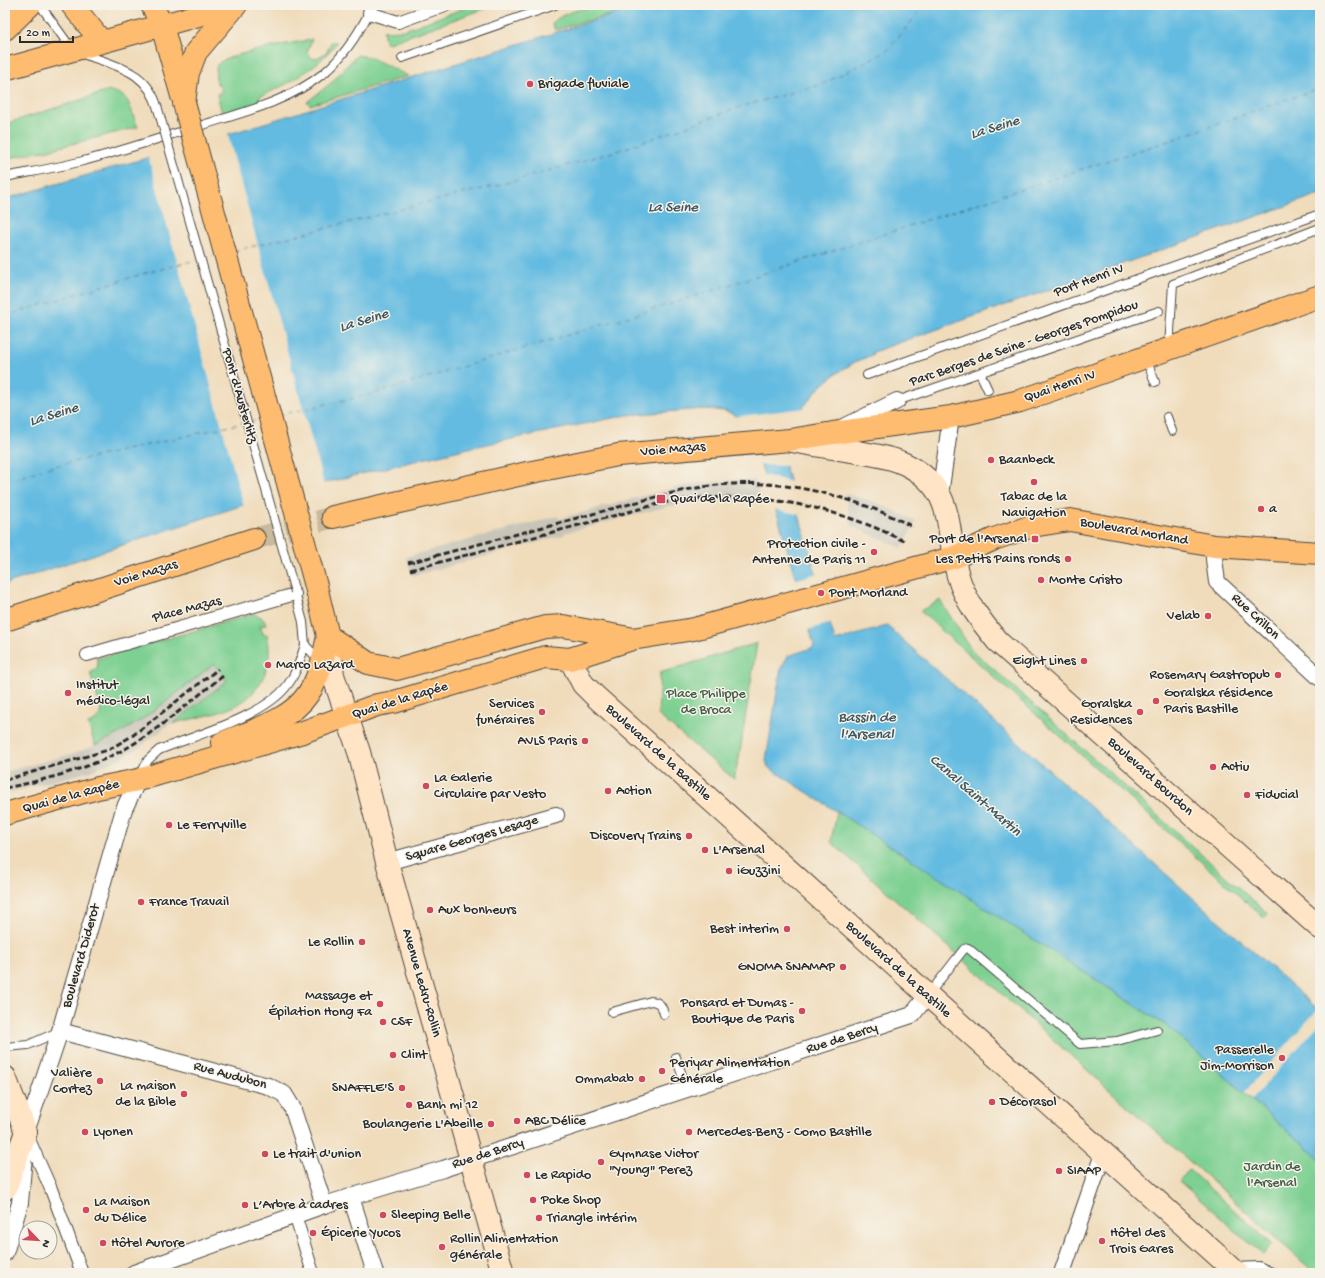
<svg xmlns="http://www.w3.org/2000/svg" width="1325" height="1278" viewBox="0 0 1325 1278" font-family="'Gochi Hand',sans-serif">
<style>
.industrial{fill:#c8c4b8}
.green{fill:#7dd092;stroke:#547e5e}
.water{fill:#64bbe1;stroke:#487386}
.pier{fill:#f0dcbb}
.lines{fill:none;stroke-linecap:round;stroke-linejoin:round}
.ferry{stroke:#3c5662;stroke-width:1;stroke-dasharray:5 4;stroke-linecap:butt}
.primary-tunnel{stroke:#c9b99e;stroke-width:22;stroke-dasharray:22 11;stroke-linecap:butt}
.service-casing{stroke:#494641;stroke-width:10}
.pedestrian-casing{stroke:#494641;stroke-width:14}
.minor-casing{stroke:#494641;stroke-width:18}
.secondary-casing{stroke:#494641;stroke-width:24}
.primary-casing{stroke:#494641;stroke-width:24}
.service{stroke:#fff;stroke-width:8}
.pedestrian{stroke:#fff;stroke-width:12}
.minor{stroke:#fff;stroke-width:16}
.secondary{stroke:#ffe4c6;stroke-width:22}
.primary{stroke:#febc70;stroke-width:22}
.rail{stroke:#2b2b2b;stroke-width:3;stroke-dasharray:6 3;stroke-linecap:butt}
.service-bridge-casing{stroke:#494641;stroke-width:10;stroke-linecap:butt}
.primary-bridge-casing{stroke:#494641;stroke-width:24;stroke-linecap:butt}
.service-bridge{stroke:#fff;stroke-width:8}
.primary-bridge{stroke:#febc70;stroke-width:22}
.poi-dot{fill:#d1495b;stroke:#f7f3e8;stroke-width:1.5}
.labels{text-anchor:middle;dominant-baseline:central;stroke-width:3;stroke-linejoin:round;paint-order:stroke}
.poi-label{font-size:14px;fill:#2b2b2b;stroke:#f7f3e8;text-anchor:start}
.street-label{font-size:14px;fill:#2b2b2b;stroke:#f7f3e8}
.park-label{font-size:14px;fill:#445d4a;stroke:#f7f3e8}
.water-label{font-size:15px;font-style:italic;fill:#3c5662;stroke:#f7f3e8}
</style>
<rect width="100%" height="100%" fill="#f7f3e8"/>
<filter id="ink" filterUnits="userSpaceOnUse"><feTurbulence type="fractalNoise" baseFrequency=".025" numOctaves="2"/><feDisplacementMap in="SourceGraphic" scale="8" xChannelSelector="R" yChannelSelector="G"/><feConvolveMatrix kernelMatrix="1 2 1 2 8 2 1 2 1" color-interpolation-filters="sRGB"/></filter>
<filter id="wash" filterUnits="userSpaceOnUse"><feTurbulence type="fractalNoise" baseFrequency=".012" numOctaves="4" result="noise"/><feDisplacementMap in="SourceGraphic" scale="16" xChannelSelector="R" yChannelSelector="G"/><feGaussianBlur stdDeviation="0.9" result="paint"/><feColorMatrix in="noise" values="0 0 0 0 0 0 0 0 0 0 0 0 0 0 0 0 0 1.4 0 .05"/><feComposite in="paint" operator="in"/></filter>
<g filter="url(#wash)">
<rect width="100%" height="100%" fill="#f0dcbb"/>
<g class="industrial">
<path d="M736,480H755L762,503L710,501L670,506L564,533V535L509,550L412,576L406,557L558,516L559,519L672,488L693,484Z"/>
<path d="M844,493L875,502L916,521L902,548L852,526Z"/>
<path d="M214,664L227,681L141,746L123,757L91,771L5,794V772L78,752L109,740L129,727Z"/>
</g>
<g class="green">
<path d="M473,5H495L386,44L383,31L404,30Z"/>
<path d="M586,5H644L555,30L552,23C560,15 575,10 586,8Z"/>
<path d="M312,39L307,52L310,57L315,59L327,52L331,42H337C317,69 289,84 259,97V102L222,113L217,94L222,92L219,84H217C216,78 214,71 217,65C223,54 296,43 312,39Z"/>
<path d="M357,55L370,57L408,76L310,105L307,102L331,83Z"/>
<path d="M108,91C132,93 129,109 138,127L48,150L5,159V124Z"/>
<path d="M940,600L971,649L1268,914L1264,918L920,611Z"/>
<path d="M253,614C260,615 264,618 266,625L260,626L264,635L267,634C274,662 263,691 237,705C218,715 192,718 172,724L227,681L214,664C178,691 137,729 95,745L88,724C96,722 100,717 101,709L90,673L97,669L98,662L96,659Z"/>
<path d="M757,643L739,758L734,779L658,715L660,673Z"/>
<path d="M837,811L1167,1026L1320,1159V1273H1315L831,842Z"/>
<path d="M1189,1170L1272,1244L1263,1255L1179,1181Z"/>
</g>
<path class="water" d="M644,5H1320V194L873,352L872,355L855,362L834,375L816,391L802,409L791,434L785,466L835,641L887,626L1320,1011V1159L1167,1026L768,767L766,760L781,668L788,656L812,648L814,645L778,516L753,442L737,416L724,411L704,409L627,415L464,449L328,482L249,503L5,584V199L226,135Z"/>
<g class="pier">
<path d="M227,132L324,485L244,507L148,155Z"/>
<path d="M805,408L793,435L788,466L759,465L744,429L733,417Z"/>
<path d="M763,475L792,482L802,515L773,509Z"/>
<path d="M818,573L832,623L807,630L794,580Z"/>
<path d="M1318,1009L1320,1011V1023L1252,1099L1244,1093Z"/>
</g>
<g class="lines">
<g class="ferry">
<path d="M234,251L510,182L620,150L743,106L823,84L888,50L925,5"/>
<path d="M203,259L214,256"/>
<path d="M5,316L142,274L196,260"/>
<path d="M279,415L376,393L677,302L1180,137L1320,88"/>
<path d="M250,422L259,420"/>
<path d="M5,482L47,468L243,423"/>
</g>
</g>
</g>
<g filter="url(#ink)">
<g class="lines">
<path class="primary-tunnel" d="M254,539L333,517"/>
<g class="service-casing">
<g id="service">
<path d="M40,5L71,48"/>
<path d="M81,53C116,67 147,69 158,109"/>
<path d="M402,58L555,5"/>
<path d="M5,177C30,172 55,168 79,162C119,152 159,138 199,126C241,113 288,102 324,73C342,58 358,34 369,13"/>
<path d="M1169,347L1173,284L1320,228"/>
<path d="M1146,359L1155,382"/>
<path d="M980,373L988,390"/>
<path d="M867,375L1320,214"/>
<path d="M897,401L1159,311"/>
<path d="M1167,417L1172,431"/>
<path d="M295,592L303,622L305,645L320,661"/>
<path d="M140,776L148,760L159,750C196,735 262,717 286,687C296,675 300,660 305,645"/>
<path d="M929,994L964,949L968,948L1080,1044L1117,1041L1157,1030"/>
<path d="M612,1012L651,1001C660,1002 662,1006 664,1014"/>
<path d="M5,1047L28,1045L60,1031"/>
<path d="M676,1057L687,1090"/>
<path d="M1234,1267L1259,1266L1274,1273"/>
</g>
</g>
<g class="pedestrian-casing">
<g id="pedestrian">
<path d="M371,5L369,13L398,22L445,5"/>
<path d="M87,655L295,594"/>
<path d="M26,1133L51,1189L82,1273"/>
<path d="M295,1215L313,1273"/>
</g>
</g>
<g class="minor-casing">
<g id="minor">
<path d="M842,428L897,401"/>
<path d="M940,495L951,417"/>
<path d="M1214,546V559L1217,582L1320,678"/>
<path d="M387,862L556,815"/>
<path d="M60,1031L268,1086L284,1094L292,1107L324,1205"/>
<path d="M351,1197L375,1273"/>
<path d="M5,1253L20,1203L26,1132L60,1031L124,809L138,780"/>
<path d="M134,1273L324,1205L443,1169L912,1015L927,996"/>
<path d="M1062,1273L1103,1154"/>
</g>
</g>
<g class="secondary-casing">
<g id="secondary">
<path d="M792,441C814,445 836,449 858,452C874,455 891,457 905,464C957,489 945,530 958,576C965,601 981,621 997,641L1320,928"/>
<path d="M329,639L333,675L359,752L387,862L503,1273"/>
<path d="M570,659L583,684L596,697L1237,1273"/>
<path d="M5,1077L26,1132L5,1189"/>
</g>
</g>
<g class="primary-casing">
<g id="primary">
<path d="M72,5L102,42"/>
<path d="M152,5L162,26L182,96"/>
<path d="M5,29L30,5"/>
<path d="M5,69L235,5"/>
<path d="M184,103L188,73L196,52L236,5"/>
<path d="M333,517L527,473L618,455L790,440L833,433L951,417L1020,401L1320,296"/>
<path d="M316,586L328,636L368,663L397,669L545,627L563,626L629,638"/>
<path d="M5,620L254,539"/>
<path d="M222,743C251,731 290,721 308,694C320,677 324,655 328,636"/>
<path d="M5,814L98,788L138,780L303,732L377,705L394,702L545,657L570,659L632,639L694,629L955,557L994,539L1032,526L1070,520L1214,546L1320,553"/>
</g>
</g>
<use href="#service" class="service"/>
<use href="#pedestrian" class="pedestrian"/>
<use href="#minor" class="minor"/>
<use href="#secondary" class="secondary"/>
<use href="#primary" class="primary"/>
<g class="rail">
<path d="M408,563L660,496C684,490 707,485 732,484C792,480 861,499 913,527"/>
<path d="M410,570L662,503C745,488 830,503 906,542"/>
<path d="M5,780L108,750L132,736L218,669"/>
<path d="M5,788C47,780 99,766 135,743C166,724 194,698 223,676"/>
</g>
<g class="service-bridge-casing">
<path id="service-bridge" d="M158,109L295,592"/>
</g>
<g class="primary-bridge-casing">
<path id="primary-bridge" d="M184,103L316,586"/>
</g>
<use href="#service-bridge" class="service-bridge"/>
<use href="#primary-bridge" class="primary-bridge"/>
</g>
</g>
<g class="poi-dot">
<circle cx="530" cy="84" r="4"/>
<circle cx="991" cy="460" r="4"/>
<circle cx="1034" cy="482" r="4"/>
<rect x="656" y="494" width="10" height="10" rx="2"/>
<circle cx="1261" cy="509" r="4"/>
<rect x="1031" y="535" width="8" height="8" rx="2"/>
<circle cx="874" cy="552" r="4"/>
<circle cx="1068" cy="559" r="4"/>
<circle cx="1041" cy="580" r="4"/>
<circle cx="821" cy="593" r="4"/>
<circle cx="1208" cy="616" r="4"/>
<circle cx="1084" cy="661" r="4"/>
<circle cx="268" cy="665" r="4"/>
<circle cx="1278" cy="675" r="4"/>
<circle cx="68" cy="693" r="4"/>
<circle cx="1156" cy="701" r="4"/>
<circle cx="542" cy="712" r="4"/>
<circle cx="1140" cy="712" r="4"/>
<circle cx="585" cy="741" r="4"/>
<circle cx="1213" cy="767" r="4"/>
<circle cx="426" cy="786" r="4"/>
<circle cx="608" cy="791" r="4"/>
<circle cx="1247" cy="795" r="4"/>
<circle cx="169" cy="825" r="4"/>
<circle cx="689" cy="836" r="4"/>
<circle cx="705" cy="850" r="4"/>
<circle cx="729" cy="871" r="4"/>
<circle cx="141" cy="902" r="4"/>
<circle cx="430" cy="910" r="4"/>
<circle cx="787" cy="929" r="4"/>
<circle cx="362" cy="942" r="4"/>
<circle cx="843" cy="967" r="4"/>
<circle cx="380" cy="1004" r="4"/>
<circle cx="802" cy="1011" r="4"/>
<circle cx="383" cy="1022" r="4"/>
<circle cx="393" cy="1055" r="4"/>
<circle cx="1282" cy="1058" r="4"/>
<circle cx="662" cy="1071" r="4"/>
<circle cx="642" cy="1079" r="4"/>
<circle cx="100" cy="1081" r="4"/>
<circle cx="402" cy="1088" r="4"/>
<circle cx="184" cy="1094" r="4"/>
<circle cx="992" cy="1102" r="4"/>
<circle cx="409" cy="1105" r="4"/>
<circle cx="517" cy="1121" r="4"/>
<circle cx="491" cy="1124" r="4"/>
<circle cx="85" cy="1132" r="4"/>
<circle cx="689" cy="1132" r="4"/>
<circle cx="265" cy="1154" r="4"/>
<circle cx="601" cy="1162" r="4"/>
<circle cx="1059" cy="1171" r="4"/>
<circle cx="527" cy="1175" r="4"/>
<circle cx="533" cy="1200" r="4"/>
<circle cx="245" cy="1205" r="4"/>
<circle cx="86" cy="1210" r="4"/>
<circle cx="383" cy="1215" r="4"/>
<circle cx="539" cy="1218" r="4"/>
<circle cx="313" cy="1233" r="4"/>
<circle cx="1102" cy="1241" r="4"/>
<circle cx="103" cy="1243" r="4"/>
<circle cx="442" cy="1247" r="4"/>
</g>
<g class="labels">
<g class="poi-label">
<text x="538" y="84">Brigade fluviale</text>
<text x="999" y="460">Baanbeck</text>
<text x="1034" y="497" text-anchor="middle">Tabac de la<tspan x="1034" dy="16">Navigation</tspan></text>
<text x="670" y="499">Quai de la Rapée</text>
<text x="1269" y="509">a</text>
<text x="1027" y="539" text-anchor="end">Port de l'Arsenal</text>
<text x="866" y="544" text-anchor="end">Protection civile -<tspan x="866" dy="16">Antenne de Paris 11</tspan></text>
<text x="1060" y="559" text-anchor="end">Les Petits Pains ronds</text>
<text x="1049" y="580">Monte Cristo</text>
<text x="829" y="593">Pont Morland</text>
<text x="1200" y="616" text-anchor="end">Velab</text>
<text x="1076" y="661" text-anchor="end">Eight Lines</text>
<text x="276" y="665">Marco Lazard</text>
<text x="1270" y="675" text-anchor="end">Rosemary Gastropub</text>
<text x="76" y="685">Institut<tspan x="76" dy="16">médico-légal</tspan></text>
<text x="1164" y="693">Goralska résidence<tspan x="1164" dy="16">Paris Bastille</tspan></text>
<text x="534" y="704" text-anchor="end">Services<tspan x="534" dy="16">funéraires</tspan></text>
<text x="1132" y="704" text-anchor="end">Goralska<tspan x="1132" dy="16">Residences</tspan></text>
<text x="577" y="741" text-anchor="end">AVLS Paris</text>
<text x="1221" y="767">Actiu</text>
<text x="434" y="778">La Galerie<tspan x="434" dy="16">Circulaire par Vesto</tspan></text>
<text x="616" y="791">Action</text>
<text x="1255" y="795">Fiducial</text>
<text x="177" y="825">Le Ferryville</text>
<text x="681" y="836" text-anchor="end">Discovery Trains</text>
<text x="713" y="850">L'Arsenal</text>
<text x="737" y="871">iGuzzini</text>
<text x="149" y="902">France Travail</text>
<text x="438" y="910">Aux bonheurs</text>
<text x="779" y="929" text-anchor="end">Best interim</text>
<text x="354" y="942" text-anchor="end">Le Rollin</text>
<text x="835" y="967" text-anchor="end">GNOMA SNAMAP</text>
<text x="372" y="996" text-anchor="end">Massage et<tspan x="372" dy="16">Épilation Hong Fa</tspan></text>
<text x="794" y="1003" text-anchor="end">Ponsard et Dumas -<tspan x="794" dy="16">Boutique de Paris</tspan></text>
<text x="391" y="1022">CSF</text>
<text x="1274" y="1050" text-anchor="end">Passerelle<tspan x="1274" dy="16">Jim-Morrison</tspan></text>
<text x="401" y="1055">Clint</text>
<text x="670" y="1063">Periyar Alimentation<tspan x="670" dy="16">Générale</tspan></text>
<text x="92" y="1073" text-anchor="end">Valière<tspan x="92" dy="16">Cortez</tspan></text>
<text x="634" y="1079" text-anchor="end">Ommabab</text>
<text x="176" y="1086" text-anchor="end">La maison<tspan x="176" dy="16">de la Bible</tspan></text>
<text x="394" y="1088" text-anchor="end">SNAFFLE'S</text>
<text x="1000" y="1102">Décorasol</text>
<text x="417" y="1105">Banh mi 12</text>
<text x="525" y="1121">ABC Délice</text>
<text x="483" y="1124" text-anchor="end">Boulangerie L'Abeille</text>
<text x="93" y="1132">Lyonen</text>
<text x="697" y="1132">Mercedes-Benz - Como Bastille</text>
<text x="273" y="1154">Le trait d'union</text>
<text x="609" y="1154">Gymnase Victor<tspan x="609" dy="16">"Young" Perez</tspan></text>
<text x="1067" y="1171">SIAAP</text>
<text x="535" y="1175">Le Rapido</text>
<text x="541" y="1200">Poke Shop</text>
<text x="94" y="1202">La Maison<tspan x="94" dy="16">du Délice</tspan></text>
<text x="253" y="1205">L’Arbre à cadres</text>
<text x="391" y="1215">Sleeping Belle</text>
<text x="547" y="1218">Triangle intérim</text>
<text x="321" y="1233">Épicerie Yucos</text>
<text x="1110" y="1233">Hôtel des<tspan x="1110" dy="16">Trois Gares</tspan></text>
<text x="450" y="1239">Rollin Alimentation<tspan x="450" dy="16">générale</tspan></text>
<text x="111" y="1243">Hôtel Aurore</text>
</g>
<g class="street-label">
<text transform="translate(1089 281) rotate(-20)">Port Henri IV</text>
<text transform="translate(1024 344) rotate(-19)">Parc Berges de Seine - Georges Pompidou</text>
<text transform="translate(1060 387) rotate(-19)">Quai Henri IV</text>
<text transform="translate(239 396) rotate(74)">Pont d'Austerlitz</text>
<text transform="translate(673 450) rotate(-5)">Voie Mazas</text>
<text transform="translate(1134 532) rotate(10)">Boulevard Morland</text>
<text transform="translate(146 574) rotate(-17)">Voie Mazas</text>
<text transform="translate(187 610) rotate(-15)">Place Mazas</text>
<text transform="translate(1255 617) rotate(43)">Rue Crillon</text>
<text transform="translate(400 701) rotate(-17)">Quai de la Rapée</text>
<text transform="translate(658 753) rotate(42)">Boulevard de la Bastille</text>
<text transform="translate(1150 777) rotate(42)">Boulevard Bourdon</text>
<text transform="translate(71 797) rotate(-15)">Quai de la Rapée</text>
<text transform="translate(472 839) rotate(-16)">Square Georges Lesage</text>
<text transform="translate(82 956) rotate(-74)">Boulevard Diderot</text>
<text transform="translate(898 970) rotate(42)">Boulevard de la Bastille</text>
<text transform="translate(421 983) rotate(74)">Avenue Ledru-Rollin</text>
<text transform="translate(842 1039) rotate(-18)">Rue de Bercy</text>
<text transform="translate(230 1076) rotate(15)">Rue Audubon</text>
<text transform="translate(488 1154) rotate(-18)">Rue de Bercy</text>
</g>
<g class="park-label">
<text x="706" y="694">Place Philippe<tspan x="706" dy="16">de Broca</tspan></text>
<text x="1272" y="1167">Jardin de<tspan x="1272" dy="16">l'Arsenal</tspan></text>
</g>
<g class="water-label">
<text transform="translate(995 128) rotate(-17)">La Seine</text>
<text x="673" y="208">La Seine</text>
<text transform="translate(364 321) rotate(-17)">La Seine</text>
<text transform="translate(54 415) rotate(-17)">La Seine</text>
<text x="867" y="718">Bassin de<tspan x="867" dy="17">l'Arsenal</tspan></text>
<text transform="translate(975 796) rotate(41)">Canal Saint-Martin</text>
</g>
</g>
<rect width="1325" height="1278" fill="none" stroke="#f7f3e8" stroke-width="20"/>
<g transform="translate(38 1240) rotate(115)"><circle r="19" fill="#f7f3e8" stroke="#a5a39c"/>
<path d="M0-3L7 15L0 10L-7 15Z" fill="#d1495b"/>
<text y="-6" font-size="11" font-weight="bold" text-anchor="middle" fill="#2b2b2b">N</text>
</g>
<path d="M20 36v6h53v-6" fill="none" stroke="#2b2b2b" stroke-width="2"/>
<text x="26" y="36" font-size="12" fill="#2b2b2b" stroke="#f7f3e8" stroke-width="3" paint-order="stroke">20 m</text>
</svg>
